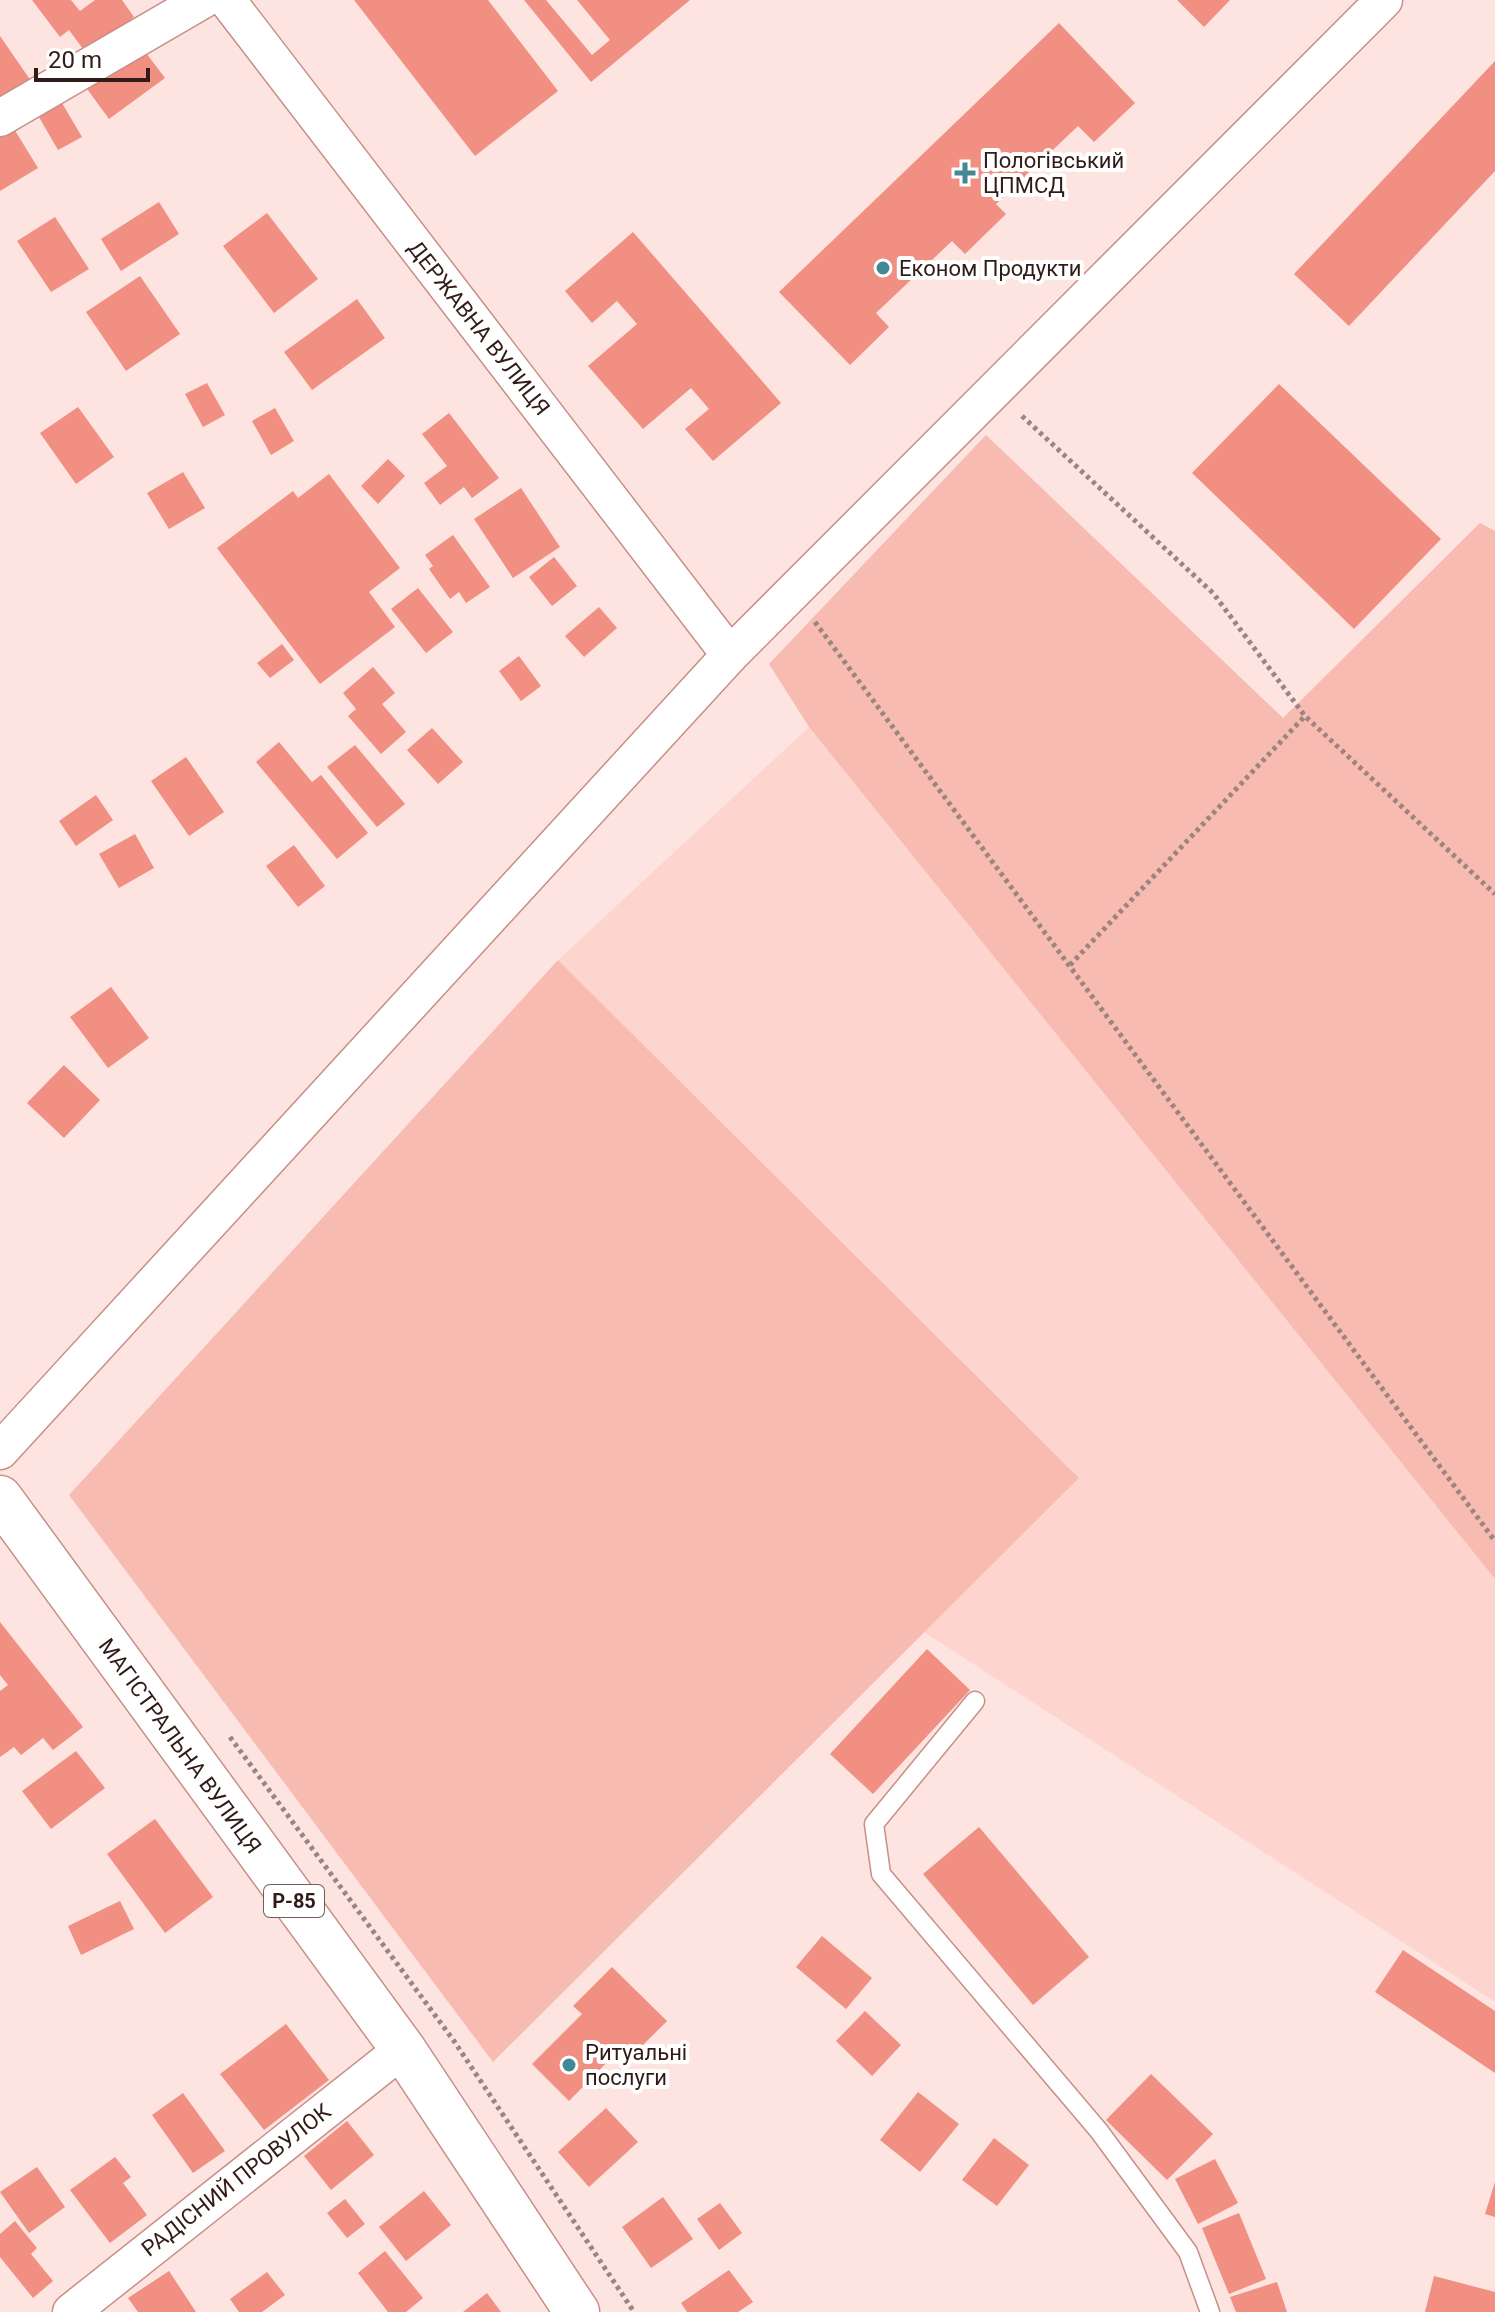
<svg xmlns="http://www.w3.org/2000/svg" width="1495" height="2312" viewBox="0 0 1495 2312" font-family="Roboto,sans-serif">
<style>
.built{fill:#fed5ce}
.green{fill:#f7bbb2}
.building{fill:#f08f82}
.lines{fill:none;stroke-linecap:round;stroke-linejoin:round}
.lane-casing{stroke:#c78f87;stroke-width:21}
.street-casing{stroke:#c78f87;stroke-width:39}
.primary-casing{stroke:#c78f87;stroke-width:47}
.path{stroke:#9c8581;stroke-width:5;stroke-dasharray:4 4;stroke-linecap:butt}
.lane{stroke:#fff;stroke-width:18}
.street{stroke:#fff;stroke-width:36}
.primary{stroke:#fff;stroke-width:44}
.poi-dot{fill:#438993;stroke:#fff;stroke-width:3}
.labels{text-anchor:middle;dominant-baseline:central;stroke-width:8;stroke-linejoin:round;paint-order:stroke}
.shield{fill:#fff;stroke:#6e5f5d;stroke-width:2}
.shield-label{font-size:20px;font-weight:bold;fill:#301b18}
.poi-label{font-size:22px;fill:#301b18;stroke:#fff;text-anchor:start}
.street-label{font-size:22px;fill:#301b18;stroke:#fff}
</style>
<rect width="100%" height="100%" fill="#fde4e0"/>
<path class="built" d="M809,727L1495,1579V2002L924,1632L1079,1478L558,960Z"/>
<g class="green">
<path d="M986,435L1283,718L1480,523L1495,531V1579L809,727L769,664Z"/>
<path d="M558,960L1079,1478L493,2062L69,1495Z"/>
</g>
<g class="building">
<path d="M32,0H71L80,11L95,0H122L134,17L86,53L69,30L60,37Z"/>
<path d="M354,0H488L558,91L475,156Z"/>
<path d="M524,0H546L592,55L610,40L577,0H690L591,82Z"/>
<path d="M1177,0H1230L1204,27Z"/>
<path d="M1059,23L1135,103L1094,142L1078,126L996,204L1006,214L965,254L952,241L876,313L889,327L850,365L779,292Z"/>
<path d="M0,36L31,81L0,102Z"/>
<path d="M140,45L165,78L109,119L85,86Z"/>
<path d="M1495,61V171L1349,326L1294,274Z"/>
<path d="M59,98L82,137L58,150L36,112Z"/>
<path d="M11,124L38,168L0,191V131Z"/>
<path d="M159,202L179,234L121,271L101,239Z"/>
<path d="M267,213L318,279L274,313L223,246Z"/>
<path d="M55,217L89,269L51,292L17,241Z"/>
<path d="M633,232L781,403L713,461L685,429L709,409L691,388L643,429L588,366L637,324L617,301L592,323L565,291Z"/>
<path d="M140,276L180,334L126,371L86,312Z"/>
<path d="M357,299L385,338L312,390L284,352Z"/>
<path d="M207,383L225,415L203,427L185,394Z"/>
<path d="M1279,384L1441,539L1354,629L1192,473Z"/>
<path d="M78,407L114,457L76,484L40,433Z"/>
<path d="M275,408L294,441L271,455L252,421Z"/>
<path d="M449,413L499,478L472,498L464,487L440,505L424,483L447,466L422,434Z"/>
<path d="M388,459L405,476L378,504L361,486Z"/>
<path d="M183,472L205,508L169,529L147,493Z"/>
<path d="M329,474L400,568L369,592L395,627L320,684L217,548L293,491L298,498Z"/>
<path d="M521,488L560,547L513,578L474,519Z"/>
<path d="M453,535L490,587L466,603L459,592L450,599L429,569L433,566L425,555Z"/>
<path d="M554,557L577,586L552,606L529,577Z"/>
<path d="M418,588L453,632L426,653L391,609Z"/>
<path d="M599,607L617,628L584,657L565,636Z"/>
<path d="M282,644L294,660L270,678L257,663Z"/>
<path d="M519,656L541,686L521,701L499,671Z"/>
<path d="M373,667L395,693L382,704L406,732L381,754L348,716L356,709L343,693Z"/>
<path d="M432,728L463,762L438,784L407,750Z"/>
<path d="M279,742L312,782L321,775L368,833L337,859L256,762Z"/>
<path d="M355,745L405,804L377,827L327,767Z"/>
<path d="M186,757L224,812L189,836L151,781Z"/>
<path d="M96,795L113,820L76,846L59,821Z"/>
<path d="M135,834L154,868L119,888L99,854Z"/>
<path d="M294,845L325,886L298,907L266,866Z"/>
<path d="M111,987L149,1038L108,1068L70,1017Z"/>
<path d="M64,1065L100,1100L64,1138L27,1103Z"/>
<path d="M0,1622L83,1727L53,1750L43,1738L21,1755L14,1747L0,1757V1691L8,1685L0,1675Z"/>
<path d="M927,1649L970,1690L873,1794L830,1754Z"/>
<path d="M76,1751L105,1788L51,1829L22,1791Z"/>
<path d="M155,1819L213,1897L165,1933L107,1854Z"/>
<path d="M979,1827L1089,1957L1033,2005L923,1874Z"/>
<path d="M120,1901L134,1929L81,1955L68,1926Z"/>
<path d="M822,1936L872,1978L846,2009L796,1967Z"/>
<path d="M1403,1950L1495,2011V2073L1375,1992Z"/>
<path d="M612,1967L667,2021L628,2060L619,2050L569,2101L532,2064L582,2014L573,2006Z"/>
<path d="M865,2011L901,2045L872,2076L836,2041Z"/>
<path d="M286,2024L329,2080L264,2130L220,2074Z"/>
<path d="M1151,2074L1213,2134L1167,2180L1106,2120Z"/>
<path d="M918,2092L959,2124L920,2172L880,2140Z"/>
<path d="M183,2093L225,2151L193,2173L152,2115Z"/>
<path d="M606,2108L638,2142L589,2187L558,2152Z"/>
<path d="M347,2121L374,2155L331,2190L304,2156Z"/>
<path d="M994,2138L1029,2165L997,2206L962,2180Z"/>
<path d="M115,2157L131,2177L123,2183L147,2215L110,2243L70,2190Z"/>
<path d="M1215,2159L1238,2203L1198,2224L1175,2179Z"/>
<path d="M37,2167L65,2207L29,2233L0,2192Z"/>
<path d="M1495,2182V2217L1485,2214Z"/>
<path d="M424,2191L451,2225L406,2261L379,2227Z"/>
<path d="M663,2197L693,2239L651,2268L622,2227Z"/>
<path d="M345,2199L365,2224L347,2238L327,2213Z"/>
<path d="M720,2203L742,2233L719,2250L697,2219Z"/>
<path d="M1239,2213L1266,2279L1229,2294L1202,2228Z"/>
<path d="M15,2221L37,2248L31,2254L53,2281L33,2298L0,2257V2234Z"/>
<path d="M385,2251L423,2298L406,2312H388L358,2273Z"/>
<path d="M729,2270L753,2302L738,2312H687L681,2303Z"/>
<path d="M169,2271L196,2312H138L128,2298Z"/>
<path d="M267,2272L285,2295L262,2312H239L230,2299Z"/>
<path d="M1434,2276L1495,2292V2312H1425Z"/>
<path d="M1277,2282L1287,2312H1236L1230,2297Z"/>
<path d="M487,2293L501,2312H463Z"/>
</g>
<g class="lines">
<g class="lane-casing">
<path id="lane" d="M975,1701L874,1824L881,1874L1099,2131L1188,2252L1210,2312"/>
</g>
<g class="street-casing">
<g id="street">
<path d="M227,0L730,655"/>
<path d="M0,118L203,0"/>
<path d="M0,1451L730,655L1384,0"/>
<path d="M71,2312L403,2049"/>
</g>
</g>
<g class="primary-casing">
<path id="primary" d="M0,1498L403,2049L577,2312"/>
</g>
<g class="path">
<path d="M1022,416L1213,593L1305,716L1495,894"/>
<path d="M815,622L1495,1541"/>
<path d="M1070,965L1305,716"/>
<path d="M230,1737L454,2041L634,2312"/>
</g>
<use href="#lane" class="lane"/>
<use href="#street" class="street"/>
<use href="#primary" class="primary"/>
</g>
<g class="poi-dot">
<path d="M961 161h8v8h8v8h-8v8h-8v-8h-8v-8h8z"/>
<circle cx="883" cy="268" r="8"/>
<circle cx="569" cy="2065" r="8"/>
</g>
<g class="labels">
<rect class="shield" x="264" y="1885" width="60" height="32" rx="6"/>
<g class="shield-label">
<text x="294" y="1901">Р-85</text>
</g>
<g class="poi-label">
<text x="983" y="160">Пологівський<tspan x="983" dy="25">ЦПМСД</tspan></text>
<text x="899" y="268">Економ Продукти</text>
<text x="585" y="2052">Ритуальні<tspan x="585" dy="25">послуги</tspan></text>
</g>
<g class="street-label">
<text transform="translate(479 328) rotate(52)">ДЕРЖАВНА ВУЛИЦЯ</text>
<text transform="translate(180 1746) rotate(54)">МАГІСТРАЛЬНА ВУЛИЦЯ</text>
<text transform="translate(236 2180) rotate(-38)">РАДІСНИЙ ПРОВУЛОК</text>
</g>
</g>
<path d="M36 68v12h112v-12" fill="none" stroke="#301b18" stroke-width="4"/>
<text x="48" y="68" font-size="24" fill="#301b18" stroke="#ffffff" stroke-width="6" paint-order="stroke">20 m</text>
</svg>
